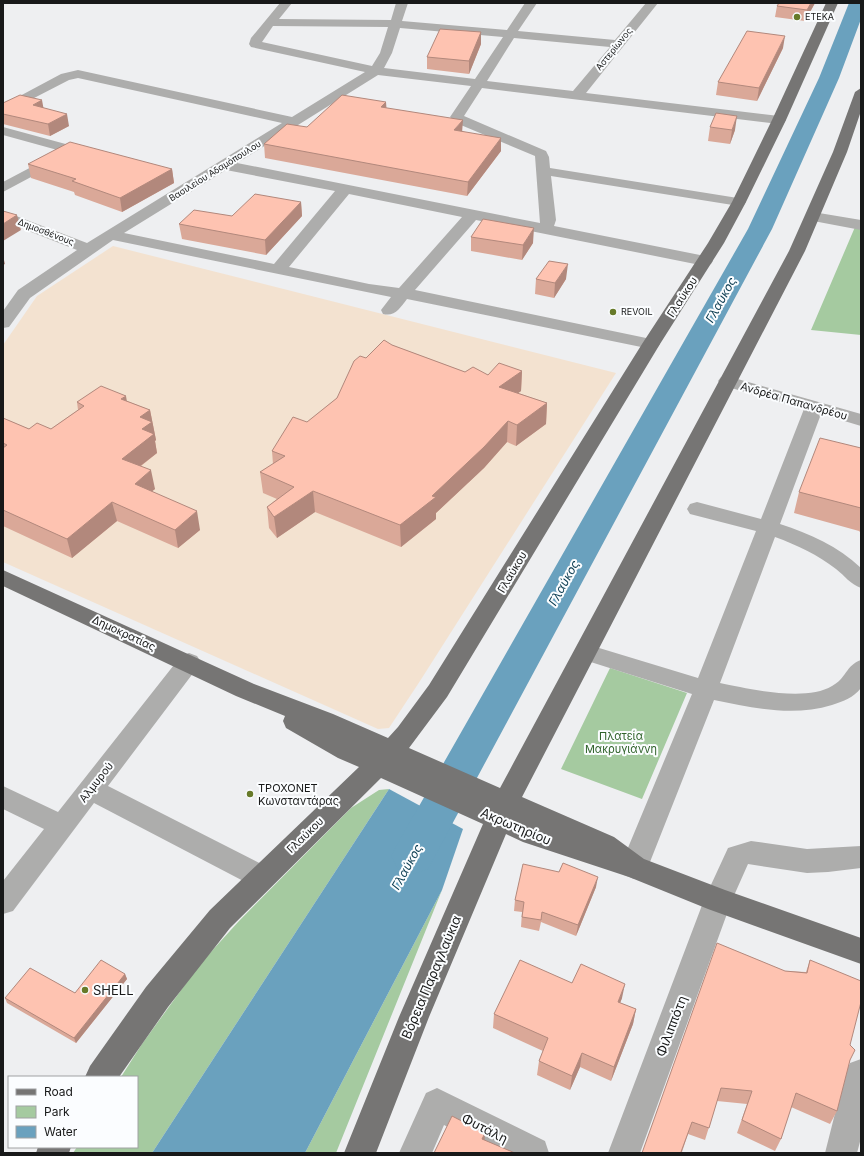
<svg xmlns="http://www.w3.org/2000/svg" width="864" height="1156" font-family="Inter,sans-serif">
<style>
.commercial{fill:#f3e2d0}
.green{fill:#a5caa0}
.water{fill:#6aa1be}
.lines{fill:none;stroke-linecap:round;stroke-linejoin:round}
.river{fill:#6aa1be;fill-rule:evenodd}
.minor{fill:#adadac;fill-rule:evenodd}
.major{fill:#767574;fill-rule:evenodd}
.wall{fill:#daa898}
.shaded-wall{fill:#b2887c}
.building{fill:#fec3b1;stroke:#b2887c}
.poi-dot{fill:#677a29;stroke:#fbfdff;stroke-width:1.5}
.labels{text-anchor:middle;stroke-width:4;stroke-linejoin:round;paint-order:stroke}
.far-poi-label{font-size:9px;fill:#181919;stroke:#fbfdff;text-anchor:start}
.far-street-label{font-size:9px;fill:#181919;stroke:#fbfdff}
.street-label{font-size:11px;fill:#181919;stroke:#fbfdff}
.park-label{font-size:11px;fill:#2f622a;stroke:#fbfdff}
.poi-label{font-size:11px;fill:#181919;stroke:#fbfdff;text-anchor:start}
.water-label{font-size:12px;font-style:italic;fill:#07394e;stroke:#fbfdff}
.near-street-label{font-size:13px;fill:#181919;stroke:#fbfdff}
.near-poi-label{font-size:13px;fill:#181919;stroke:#fbfdff;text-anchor:start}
</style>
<rect width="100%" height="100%" fill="#eeeff1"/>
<path class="commercial" d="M113 246 616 373 420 681 389 728 378 729 3 562V345L37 296Z"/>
<path class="green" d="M855 227 861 228V335L811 330Z
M610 668 687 693 642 799 561 769Z
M389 789 152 1153H73L77 1147H137V1077H121L142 1044 200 964 239 921 351 808 379 790Z
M442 890 336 1153H305Z"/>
<path class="water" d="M389 789 463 829 442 890 305 1153H152Z"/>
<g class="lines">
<path class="river" d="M849 3H861V19L839 78 772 229 428 869 413 874 398 869 391 856 398 843 748 229 819 78Z"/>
<path class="minor" d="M280 3H292L279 19 391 20 396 3H408L402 21 507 30 525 3H537L518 31 615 40 646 3H658L586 93 779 116 784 117 786 120 784 123 779 124 482 88 464 116 546 151 549 157 550 168 744 199 746 202 744 205 739 206 551 176 556 220 554 226 705 256 711 258 713 261 711 264 705 266 476 220 415 290 651 339 657 340 660 344 657 348 651 349 407 299C400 308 395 317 383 314L381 310 391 297 113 240 30 298 9 327 3 328V311L18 290 77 250 3 221V211L87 243 282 123 78 78 69 80 3 114V105L61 74 78 70 292 117 365 72 251 47 249 44 251 38ZM273 26 388 27 380 53 372 66 262 42ZM400 28 503 37 475 79 384 68 392 53ZM514 38 610 47 573 91 487 81ZM378 75 471 86 450 117 456 123 535 156 540 223 237 163ZM226 170 335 191 274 264 124 233ZM349 194 462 217 399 288 369 284 289 267Z
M3 127 95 152 97 155 95 158 90 159 3 135Z
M56 154 61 155 63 158 61 161 3 192V182Z
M813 212 861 220V230L808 220 805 217 808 214Z
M727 376 861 414V426L821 414 780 524C810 534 838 546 861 568V588C850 584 845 576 836 569 818 555 797 545 775 537L720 683C749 689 806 702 832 686 846 679 846 665 861 660V688C853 698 844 701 832 705 793 717 753 708 714 700L648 867 644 875 634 879 624 875 620 867 692 694 578 658 574 652 578 646 586 644 698 678 756 531 690 514 687 509 690 504 697 502 761 519 804 409 721 385 718 381 721 377Z
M189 653 197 656 201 662 197 668 108 786 271 869 275 877 271 885 261 889 251 885 94 803 13 911 3 914V881L44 829 3 809V786L58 812 181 656Z
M751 841 807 849 861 846V868L828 872 807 873 748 864 732 900 640 1153H608L704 900 728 848Z
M861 1059V1138L857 1153H825L845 1074 850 1063Z
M437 1088 545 1141 549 1153H499L444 1125 432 1153H399L426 1093Z"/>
<path class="major" d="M826 3H838L786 120 746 202 724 243 660 344 447 697 409 748 500 788 789 251 833 152 855 92 861 88V111L847 152 805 251 522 797 614 837 644 859 725 890 861 938V964L708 909 629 877 523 842 506 834 429 1017 376 1153H344L399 1017 483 824 381 778 230 928 168 1007 119 1077H85L90 1066 146 987 210 910 359 767 338 758 286 728 283 721 285 716 236 696 3 586V570L254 684 333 714 388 738 398 727 429 685 642 344 708 243 732 202 772 120Z
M38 1147H71L69 1153H36Z"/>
</g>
<path class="wall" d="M779 3H815L805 21 775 17 777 6Z
M481 32V44L469 74 427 69V57Z
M783 48 757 101 716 95 718 82Z
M3 103 43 108 69 126 50 136 3 124Z
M387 108 462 131 501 151 467 196 265 158 264 144 307 127Z
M710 127 735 130 730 144 708 141Z
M28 164 172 169 174 183 122 212 75 195 74 192 31 178Z
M301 202 302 216 266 255 182 239 179 224 232 216Z
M471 237 533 243 522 260 471 251Z
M536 279H566L554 298 535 294Z
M392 345 465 372 488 375 522 371 521 391 518 393 547 403 546 424 516 446 507 442 484 468 436 513V519L401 547 315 512 277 538 269 528 267 507 277 499 263 493 260 472 273 464 272 451 337 398 366 358Z
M127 401 150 410 156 440 155 441 157 453 141 466 155 489 152 491 200 530 178 548 117 521 72 558 3 526V418L29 429H51L78 410 77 402Z
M861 448V533L859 531 794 513 799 492Z
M596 887 576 936 541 922 539 931 521 927 522 912 514 911 515 900Z
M810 960 850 1045V1060L837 1111 830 1124 791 1107 781 1139 775 1151 737 1133 747 1104 717 1101 705 1140 688 1134 682 1152 642 1153 785 971 806 972Z
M125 974 127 979 76 1043 7 1003 5 998 75 993Z
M572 983 622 998 620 1003 636 1009 633 1024 611 1081 580 1067 570 1090 537 1075 539 1061 543 1051 493 1028 494 1014Z"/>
<path class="shaded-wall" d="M811 3H815L805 21 807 10Z
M481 32V44L469 74V61Z
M785 36 783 48 757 101 759 88Z
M42 100 44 111 33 105Z
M386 102 387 115 381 107Z
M67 114 69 126 50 136 48 124Z
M737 116 735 130 730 144 732 130Z
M463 120 462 133 454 130Z
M501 138V151L467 196 468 182Z
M172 169 174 183 122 212 120 198Z
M301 202 302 216 266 255 265 240Z
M17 215 21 230 3 241V224Z
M534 228 533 243 522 260 523 245Z
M3 256 5 264 3 265Z
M568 264 566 279 554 298 555 283Z
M522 371 521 391 498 408 499 387Z
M126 396 129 414 121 399Z
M547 403 546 424 516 446 517 425Z
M150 410 156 440 155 441 157 453 126 477 122 459 140 417Z
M508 421 507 442 484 468 436 513V519L401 547 400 525Z
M151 470 155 489 138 502 135 484Z
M313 491 315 512 277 538 274 517Z
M112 502 117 521 72 558 67 539Z
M197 511 200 530 178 548 175 530Z
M598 877 596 887 576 936 578 925Z
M125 974 127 979 76 1043 74 1038Z
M625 984 622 998 615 1016 618 1002Z
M636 1009 633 1024 611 1081 614 1067Z
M582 1053 580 1067 570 1090 572 1076Z
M485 1133 484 1147 482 1139Z"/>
<path class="building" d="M779 3H811L807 10 777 6Z
M440 29 481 32 469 61 427 57Z
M747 31 785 36 759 88 718 82Z
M20 95 42 100 33 105 67 114 48 124 3 114V103Z
M342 95 386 102 381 107 463 120 454 130 501 138 468 182 264 144 287 124 307 127Z
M716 113 737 116 732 130 710 127Z
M70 142 172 169 120 198 72 181 76 179 28 164Z
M255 194 301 202 265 240 179 224 194 210 232 216Z
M3 211 17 215 3 224Z
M483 219 534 228 523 245 471 237Z
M549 261 568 264 555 283 536 279Z
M384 340 392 345 465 372 473 367 488 375 499 363 522 371 499 387 547 403 517 425 508 421 484 447 432 496 436 497 400 525 313 491 274 517 267 507 294 487 260 472 285 456 272 451 293 417 307 422 337 398 354 361 360 356 366 358Z
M101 386 126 396 121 399 150 410 140 417 152 422 142 429 154 434 122 459 151 470 135 484 197 511 175 530 112 502 67 539 3 510V448L7 445 3 443V418L29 429 37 423 51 429 84 406 77 402Z
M820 438 861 448V508L799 492Z
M563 863 598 877 578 925 542 912 541 920 522 917 524 902 515 900 523 864 559 872Z
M717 943 785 971 807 973 810 960 861 981V1002L850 1045 855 1050 850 1060 837 1111 796 1093 781 1139 742 1120 752 1091 721 1088 709 1128 692 1122 681 1152 684 1153H642Z
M101 960 125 974 74 1038 5 998 30 968 75 993Z
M520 960 572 983 581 964 625 984 618 1002 636 1009 614 1067 582 1053 572 1076 539 1061 548 1038 494 1014Z
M452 1116 485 1133 482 1139 515 1153H434Z"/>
<g class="poi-dot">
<circle cx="797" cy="17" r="4"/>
<circle cx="613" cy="312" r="4"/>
<circle cx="250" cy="794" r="4"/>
<circle cx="85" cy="990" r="4"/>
</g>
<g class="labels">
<g class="far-poi-label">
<text x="805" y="20">ΕΤΕΚΑ</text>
<text x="621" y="315">REVOIL</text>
</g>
<g class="far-street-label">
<text transform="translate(614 49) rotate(-51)" y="3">Αστερίωνος</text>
<text transform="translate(215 171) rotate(-32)" y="3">Βασιλείου Αδαμόπουλου</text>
<text transform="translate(46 232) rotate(21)" y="3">Δημοσθένους</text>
</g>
<g class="street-label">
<text transform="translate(682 297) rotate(-57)" y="4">Γλαύκου</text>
<text transform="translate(794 401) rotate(16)" y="4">Ανδρέα Παπανδρέου</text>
<text transform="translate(512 572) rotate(-59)" y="4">Γλαύκου</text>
<text transform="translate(124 633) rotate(25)" y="4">Δημοκρατίας</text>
<text transform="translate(96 782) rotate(-52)" y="4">Αλμυρού</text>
<text transform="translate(305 835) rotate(-44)" y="4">Γλαύκου</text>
</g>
<g class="park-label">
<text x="621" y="740">Πλατεία<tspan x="621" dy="13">Μακρυγιάννη</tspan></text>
</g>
<g class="poi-label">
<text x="258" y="792">ΤΡΟΧΟΝΕΤ<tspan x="258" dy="13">Κωνσταντάρας</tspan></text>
</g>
<g class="water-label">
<text transform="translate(721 300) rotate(-61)" y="4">Γλαύκος</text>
<text transform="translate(564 583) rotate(-61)" y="4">Γλαύκος</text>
<text transform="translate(407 867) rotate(-61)" y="4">Γλαύκος</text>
</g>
<g class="near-street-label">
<text transform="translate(516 826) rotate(23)" y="5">Ακρωτηρίου</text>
<text transform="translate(431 977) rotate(-67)" y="5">Βόρεια Παραγλαύκια</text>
<text transform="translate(671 1026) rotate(-69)" y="5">Φιλιππότη</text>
<text transform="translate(485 1128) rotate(27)" y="5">Φυτάλη</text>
</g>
<g class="near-poi-label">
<text x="93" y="995">SHELL</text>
</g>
</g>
<rect width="864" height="1156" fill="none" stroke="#181919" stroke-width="8"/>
<rect x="8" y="1076" width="130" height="72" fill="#fbfdff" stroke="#a0a2a3"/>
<rect x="16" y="1089" width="20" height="6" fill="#767574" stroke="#a0a2a3"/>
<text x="44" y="1096" font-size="12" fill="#181919">Road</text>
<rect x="16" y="1106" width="20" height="12" fill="#a5caa0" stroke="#a0a2a3"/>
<text x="44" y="1116" font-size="12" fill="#181919">Park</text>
<rect x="16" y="1126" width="20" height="12" fill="#6aa1be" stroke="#a0a2a3"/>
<text x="44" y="1136" font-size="12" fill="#181919">Water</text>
</svg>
